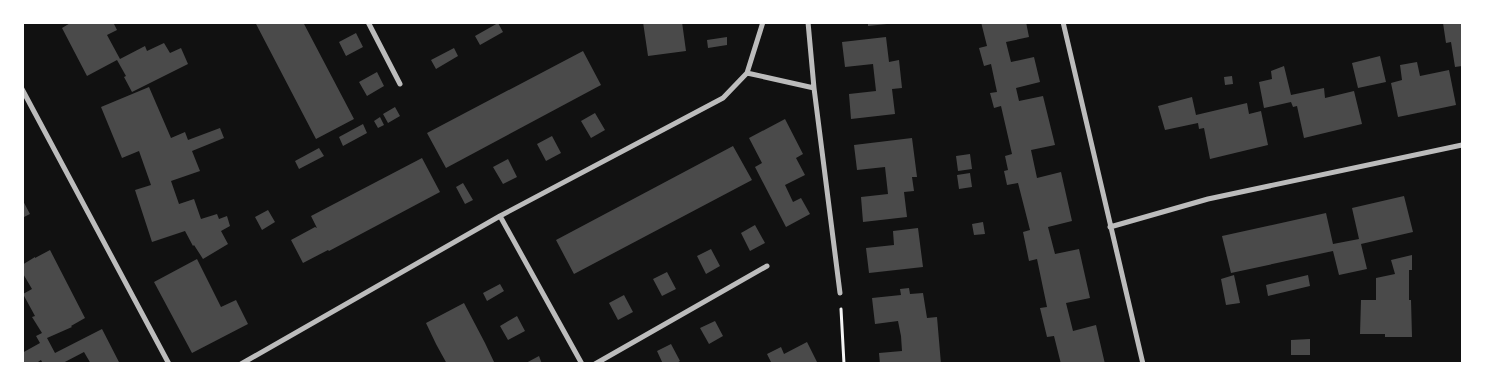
<svg xmlns="http://www.w3.org/2000/svg" width="1485" height="386" font-family="'Golos Text',sans-serif">
<style>
.building{fill:#4a4a4a}
.lines{fill:none;stroke-linecap:round;stroke-linejoin:round}
.path{stroke:#f5f5f5;stroke-width:3}
.minor{stroke:#bcbcbc;stroke-width:5}
</style>
<rect width="100%" height="100%" fill="#111"/>
<path class="building" d="M72 22H113L117 30 107 35 120 59 145 46 147 51 164 43 170 53 181 48 188 64 132 92 124 77 126 76 117 60 87 76 62 28Z
M255 22H303L354 119 316 139Z
M643 22H682L686 51 648 56Z
M868 22H887V24L868 26Z
M981 22H1026L1029 37 1006 42 1011 62 1034 57 1040 82 1016 88 1019 101 1043 96 1055 145 1031 150 1037 178 1061 172 1072 221 1048 227 1055 254 1079 249 1090 298 1066 303 1073 331 1096 325 1105 364H1061L1054 336 1047 337 1040 308 1047 307 1037 259 1029 261 1023 232 1030 230 1018 183 1007 185 1004 171 1008 170 1005 156 1012 154 1001 106 994 108 990 93 997 92 991 64 984 66 979 48 987 46Z
M1462 22V66L1455 67 1451 42 1446 43 1443 23Z
M498 23 503 32 480 45 475 36Z
M356 33 363 47 346 56 339 42Z
M727 37V45L708 48 707 40Z
M886 37 889 62 899 60 902 88 892 89 895 114 851 119 849 94 876 91 873 64 845 67 842 42Z
M454 48 458 56 436 69 431 60Z
M583 51 601 85 446 168 427 133Z
M1380 56 1386 82 1358 88 1352 63Z
M1417 62 1420 76 1449 70 1456 105 1398 117 1391 83 1402 80 1400 65Z
M1284 66 1291 95 1324 88 1325 98 1354 91 1362 124 1304 138 1297 106 1293 107 1291 102 1264 108 1259 82 1272 79 1271 71Z
M377 72 384 86 367 96 359 82Z
M1232 76 1233 84 1225 85 1224 77Z
M149 87 171 138 185 132 188 140 220 128 224 138 192 151 200 171 171 181 179 204 194 199 201 219 217 214 219 219 227 216 230 226 221 231 228 244 203 259 194 245 193 246 185 231 152 242 135 190 151 185 139 151 122 158 101 107Z
M1192 97 1196 115 1247 103 1249 114 1261 111 1268 145 1210 159 1204 128 1199 129 1198 123 1165 130 1158 106Z
M395 107 400 116 388 123 383 114Z
M595 113 605 130 591 138 581 121Z
M380 117 384 125 378 128 374 121Z
M785 119 803 154 796 158 805 175 785 185 793 202 801 198 810 214 786 227 755 167 762 163 749 138Z
M363 124 367 133 343 146 339 137Z
M552 136 561 153 546 161 537 144Z
M912 138 917 177H912L914 191 904 192 907 217 863 222 861 197 888 194 885 167 857 170 854 145Z
M733 146 752 180 574 274 556 240Z
M319 148 324 156 299 169 295 161Z
M970 154 972 169 958 171 956 156Z
M422 158 440 192 329 251 328 250 303 263 291 240 315 227 317 228 311 216Z
M508 159 517 177 503 184 493 167Z
M970 173 972 187 959 189 957 175Z
M463 183 473 200 465 204 456 187Z
M1404 196 1413 232 1361 244 1367 269 1339 275 1333 251 1231 273 1222 236 1326 213 1333 244 1359 239 1352 208Z
M22 199 30 214 22 218Z
M268 210 275 222 262 230 255 217Z
M983 222 985 234 974 235 972 224Z
M755 225 765 243 750 251 741 233Z
M918 228 923 267 869 273 866 248 894 245 893 231Z
M711 249 720 266 706 274 697 256Z
M50 250 85 318 71 326 72 327 47 338 55 353 102 329 120 364H91L84 352 61 364H43L41 360 35 364H22V353L40 343 36 336 42 333 32 317 35 316 23 294 32 289 22 272V265L35 257V258Z
M1412 255V270H1409V300H1411L1412 337H1385V334H1360L1361 300H1376V278L1395 274 1391 260Z
M197 259 221 307 236 300 248 324 192 353 154 282Z
M667 272 676 289 662 296 653 279Z
M1234 275 1240 303 1226 305 1221 279Z
M1308 275 1310 286 1268 296 1266 285Z
M500 284 504 291 487 301 483 293Z
M909 288 910 294 923 293 927 318 937 317 941 364H880L879 353 902 351 901 336 898 321 875 324 872 298 901 295 900 289Z
M624 295 633 312 618 320 609 303Z
M464 303 485 343 495 364H447L436 344 426 323Z
M517 316 525 331 508 340 500 326Z
M715 321 723 336 709 344 700 328Z
M1310 339V355H1291V340Z
M807 342 818 364H772L767 354 781 347 784 354Z
M671 344 680 361 675 364H663L657 351Z
M539 356 542 364H524Z"/>
<g class="lines">
<path class="path" d="M841 309 844 364"/>
<path class="minor" d="M368 22 400 84
M1063 22 1143 364
M747 73 814 88 808 22
M814 88 840 293
M22 89 169 364
M500 216 582 364
M1110 227 1208 199 1462 145
M241 364 500 216 723 98 747 73 763 22
M595 364 767 266"/>
</g>
<rect width="1485" height="386" fill="none" stroke="#ffffff" stroke-width="48"/>
</svg>
